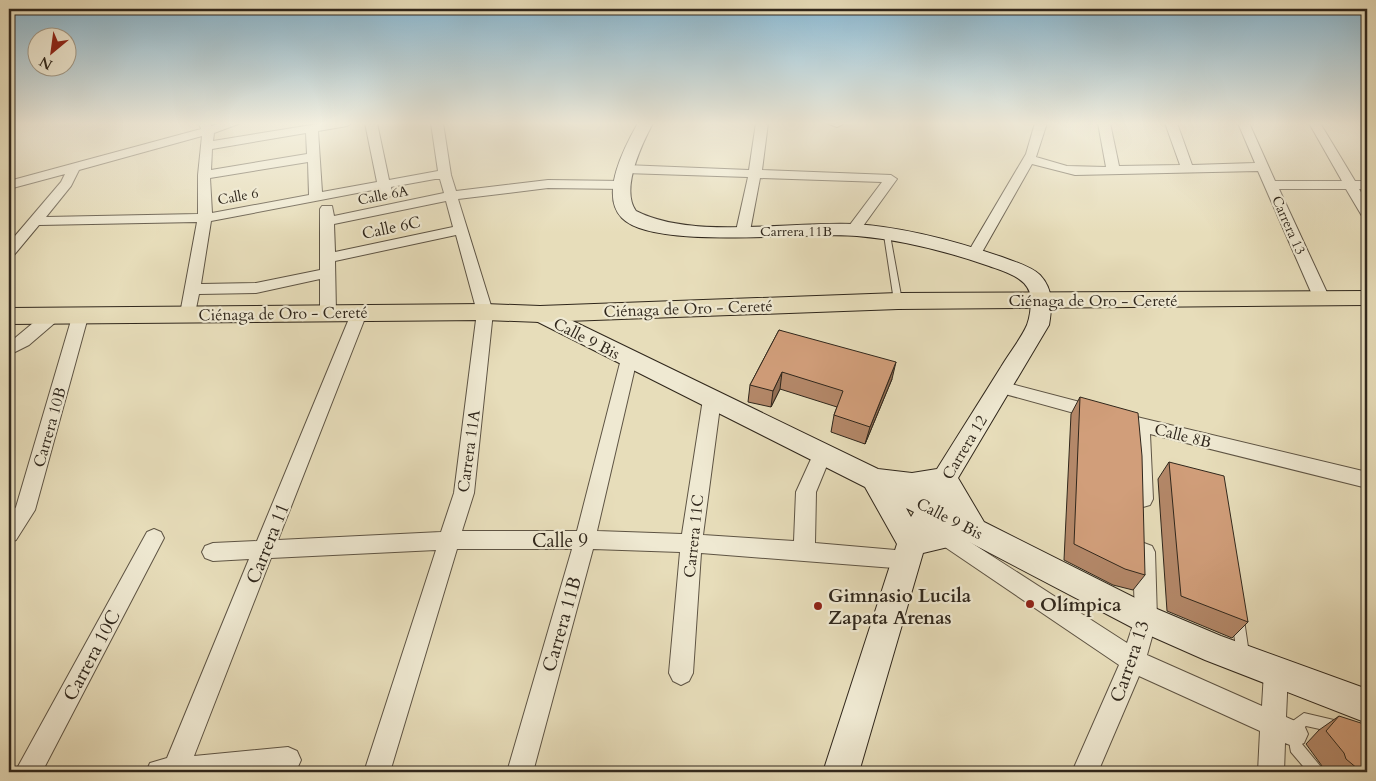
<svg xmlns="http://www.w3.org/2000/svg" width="1376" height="781" font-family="Cardo,serif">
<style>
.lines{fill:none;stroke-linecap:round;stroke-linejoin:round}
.lane-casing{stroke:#5e5444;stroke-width:2}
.street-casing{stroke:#5e5444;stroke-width:2}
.secondary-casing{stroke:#30271c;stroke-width:2}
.highway-casing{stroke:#30271c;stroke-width:2}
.lane{fill:#efe9d2;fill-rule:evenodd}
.street{fill:#efe9d2;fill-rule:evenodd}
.secondary{fill:#efe9d2;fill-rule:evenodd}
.highway{fill:#e7ddba;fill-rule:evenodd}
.wall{fill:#b48869;stroke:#30271c}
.shaded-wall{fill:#926f55;stroke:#30271c}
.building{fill:#d19e7a;stroke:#30271c}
.poi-dot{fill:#8f2418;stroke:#efe9d2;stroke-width:2}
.labels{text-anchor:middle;stroke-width:4.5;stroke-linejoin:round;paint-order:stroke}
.far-street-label{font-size:14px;fill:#30271c;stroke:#efe9d2}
.street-label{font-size:16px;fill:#30271c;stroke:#efe9d2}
.near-street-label{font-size:19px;fill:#30271c;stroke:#efe9d2}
.near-poi-label{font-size:19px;font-weight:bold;fill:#30271c;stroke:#efe9d2;text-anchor:start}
</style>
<rect width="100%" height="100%" fill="#e7ddba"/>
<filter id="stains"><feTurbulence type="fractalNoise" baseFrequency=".004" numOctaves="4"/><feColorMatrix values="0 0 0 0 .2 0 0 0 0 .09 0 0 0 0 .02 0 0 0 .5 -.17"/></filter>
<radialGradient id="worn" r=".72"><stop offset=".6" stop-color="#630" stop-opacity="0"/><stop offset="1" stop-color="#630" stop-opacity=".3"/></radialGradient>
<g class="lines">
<defs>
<path id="lane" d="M887 233 890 235 902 301 898 303 894 301 884 235Z
M1238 615 1242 616 1244 620 1249 654 1247 658 1243 660 1239 658 1237 654 1232 620 1234 616Z
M1304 713 1338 721 1342 723 1344 727 1342 731 1338 733 1306 726 1301 730 1302 744 1321 767 1322 772H1308L1291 752 1290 747 1288 727 1290 723Z"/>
<path id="street" d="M199 123H210L211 126 222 123H241L214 133 213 141 324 123H352L347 126 318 131 322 192 377 182 365 123H377L389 180 438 171 431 123H443L451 175 456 191 548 180 623 181 629 185 623 189 548 188 458 199 493 312 474 493 462 531H577L621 359 623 355 629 353 635 355 637 359 597 531 682 534 703 399 706 395 712 393 718 395 721 399 703 535 794 541 796 492 816 448 823 446 830 448 832 453 816 492 815 543 907 551 915 553 918 560 915 567 907 569 701 553 693 673 689 681 681 685 673 681 669 673 680 552 593 549 533 772H507L572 549H457L390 772H364L436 550 271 558 194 756 288 747 297 751 301 760 297 769 290 772H146L150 763 167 758 249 559 213 561 205 558 202 552 205 546 213 543 257 541 353 309H365L367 313 278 540 441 532 454 493 477 312 456 235 335 261 336 313 334 317H322L320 313V279L256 293 199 294 194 318H182L180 314 197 222 39 225 14 255 9 256V243L61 182 65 174 9 189V181L201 129ZM306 133 307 154 211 170 212 149ZM202 136 198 175V214L46 217 71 186 79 170ZM308 162 309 195 212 213 210 178ZM435 179H440L444 193 334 216 332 206H322L320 209V270L256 283 201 284 211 221 378 189 381 198 386 199 392 195 391 187ZM446 201 453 227 335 252 334 224Z
M756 123H768L762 170 891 175 897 179 858 233 853 234 846 230 882 182 760 178 750 231 743 235 736 231 748 177 625 173 619 169 625 165 749 170Z
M826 123H842L843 124 837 127Z
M1035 123H1047L1036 157 1067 166 1106 167 1098 123H1110L1119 166 1180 165 1165 123H1177L1192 165 1255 163 1238 123H1249L1275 181H1342L1309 123H1320L1355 181H1367V189H1359L1367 202V217L1362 216 1346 189H1279L1330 299 1327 302H1317L1314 299 1258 171 1075 175 1032 164 981 254 979 257H969L967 254 1026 154Z
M51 312 57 313 59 317 57 321 29 345 9 355V343L45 313Z
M80 312 86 313 88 317 35 510 16 540 9 543V517L16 507 72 317 74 313Z
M1000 381 1141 418 1367 472V488L1150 434 1153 499 1150 505 1143 507 1136 505 1133 499 1132 429 994 391 991 387 994 383Z
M946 528 953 531 1127 643 1135 619 1133 552 1136 546 1144 543 1152 546 1155 552 1157 619 1147 655 1262 706 1264 672 1268 664 1276 660 1284 664 1288 672 1286 717 1304 725 1308 734 1304 743 1295 747 1285 743 1284 772H1258L1260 731 1139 676 1098 772H1072L1119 665 939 543 936 537 939 531Z
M154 529 161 532 164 538 42 772H15L147 532Z"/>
<path id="secondary" d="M638 123H653C642 144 620 189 636 211 693 240 789 221 854 224 904 227 955 241 1002 257 1015 262 1030 266 1040 275 1054 290 1052 307 1049 325L958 478 984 522 1157 609 1221 636 1367 689V723L1205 660 1135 629 969 542 923 553 859 772H823L897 544 865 487 532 319 529 314 532 309 540 307 548 309 878 469 912 473 937 469C958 435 980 401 1001 367 1009 353 1021 339 1027 325 1030 317 1031 307 1031 299 1030 278 1005 272 989 266 946 251 902 240 857 236 808 231 654 251 622 218 599 195 625 146 638 123ZM906 508 914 512 911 517Z"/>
<path id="highway" d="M1367 291V305L898 309 540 322 485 320 9 324V308L485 304 540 306 898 293Z"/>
</defs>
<use href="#lane" class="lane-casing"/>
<use href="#street" class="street-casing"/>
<use href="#secondary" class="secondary-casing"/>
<use href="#highway" class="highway-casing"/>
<use href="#lane" class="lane"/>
<use href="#street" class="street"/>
<use href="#secondary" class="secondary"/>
<use href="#highway" class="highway"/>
</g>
<path class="wall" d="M779 330 892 379 865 444 831 432 834 415 837 407 780 389 771 407 748 402 750 385Z
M1080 397 1145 575 1133 590 1113 585 1064 560 1071 414Z
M1169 462 1248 622 1232 638 1167 611 1158 479Z
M1339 716 1367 772H1325L1322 766 1306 744 1319 730Z"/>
<path class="shaded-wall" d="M896 362 892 379 865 444 870 427Z
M782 372 780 389 771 407 773 391Z"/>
<path class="building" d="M779 330 896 362 870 427 834 415 843 391 782 372 773 391 750 385Z
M1080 397 1138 413 1142 456 1145 575 1125 569 1074 544Z
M1169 462 1224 476 1248 622 1181 596Z
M1339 716 1367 725V772L1358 769 1346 759 1344 753 1326 731Z"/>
<linearGradient id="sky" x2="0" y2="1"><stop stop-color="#87b7d2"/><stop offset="0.53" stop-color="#f4f0e0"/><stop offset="1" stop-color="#f4f0e0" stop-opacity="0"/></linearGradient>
<rect width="1376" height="233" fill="url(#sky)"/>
<g class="poi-dot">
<circle cx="1030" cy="604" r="5"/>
<circle cx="818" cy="606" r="5"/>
</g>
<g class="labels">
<g class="far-street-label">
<text transform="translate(383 195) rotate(-11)" y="5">Calle 6A</text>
<text transform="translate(238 196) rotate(-10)" y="5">Calle 6</text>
<text transform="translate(1289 225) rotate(66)" y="5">Carrera 13</text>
<text x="796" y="236">Carrera 11B</text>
</g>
<g class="street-label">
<text transform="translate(391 227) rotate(-12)" y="6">Calle 6C</text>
<text x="1093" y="306">Ciénaga de Oro - Cereté</text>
<text transform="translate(688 308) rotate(-2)" y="6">Ciénaga de Oro - Cereté</text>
<text transform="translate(283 313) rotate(-1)" y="6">Ciénaga de Oro - Cereté</text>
<text transform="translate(587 338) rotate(27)" y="6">Calle 9 Bis</text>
<text transform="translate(49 427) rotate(-74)" y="6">Carrera 10B</text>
<text transform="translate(1183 435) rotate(14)" y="6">Calle 8B</text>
<text transform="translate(964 447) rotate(-59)" y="6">Carrera 12</text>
<text transform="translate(468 451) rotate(-82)" y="6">Carrera 11A</text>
<text transform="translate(950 518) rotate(27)" y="6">Calle 9 Bis</text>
<text transform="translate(693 536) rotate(-84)" y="6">Carrera 11C</text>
</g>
<g class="near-street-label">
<text x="560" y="547">Calle 9</text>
<text transform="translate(267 543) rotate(-68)" y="7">Carrera 11</text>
<text transform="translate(561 624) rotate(-74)" y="7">Carrera 11B</text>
<text transform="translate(91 655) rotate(-62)" y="7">Carrera 10C</text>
<text transform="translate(1129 661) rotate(-71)" y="7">Carrera 13</text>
</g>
<g class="near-poi-label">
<text x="828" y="602">Gimnasio Lucila<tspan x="828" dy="22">Zapata Arenas</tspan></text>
<text x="1040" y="611">Olímpica</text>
</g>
</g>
<rect width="1376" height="781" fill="none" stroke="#e7ddba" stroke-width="30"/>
<rect x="10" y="10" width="1356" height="761" fill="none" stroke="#30271c" stroke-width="2.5"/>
<rect x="15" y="15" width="1346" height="751" fill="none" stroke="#30271c"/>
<g transform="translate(52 52) rotate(209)"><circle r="24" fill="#efe9d2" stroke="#a39b89"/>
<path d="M0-4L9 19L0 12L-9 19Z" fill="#8f2418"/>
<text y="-8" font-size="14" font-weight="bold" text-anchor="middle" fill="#30271c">N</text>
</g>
<rect width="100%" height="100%" filter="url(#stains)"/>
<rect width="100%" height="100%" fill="url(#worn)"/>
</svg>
